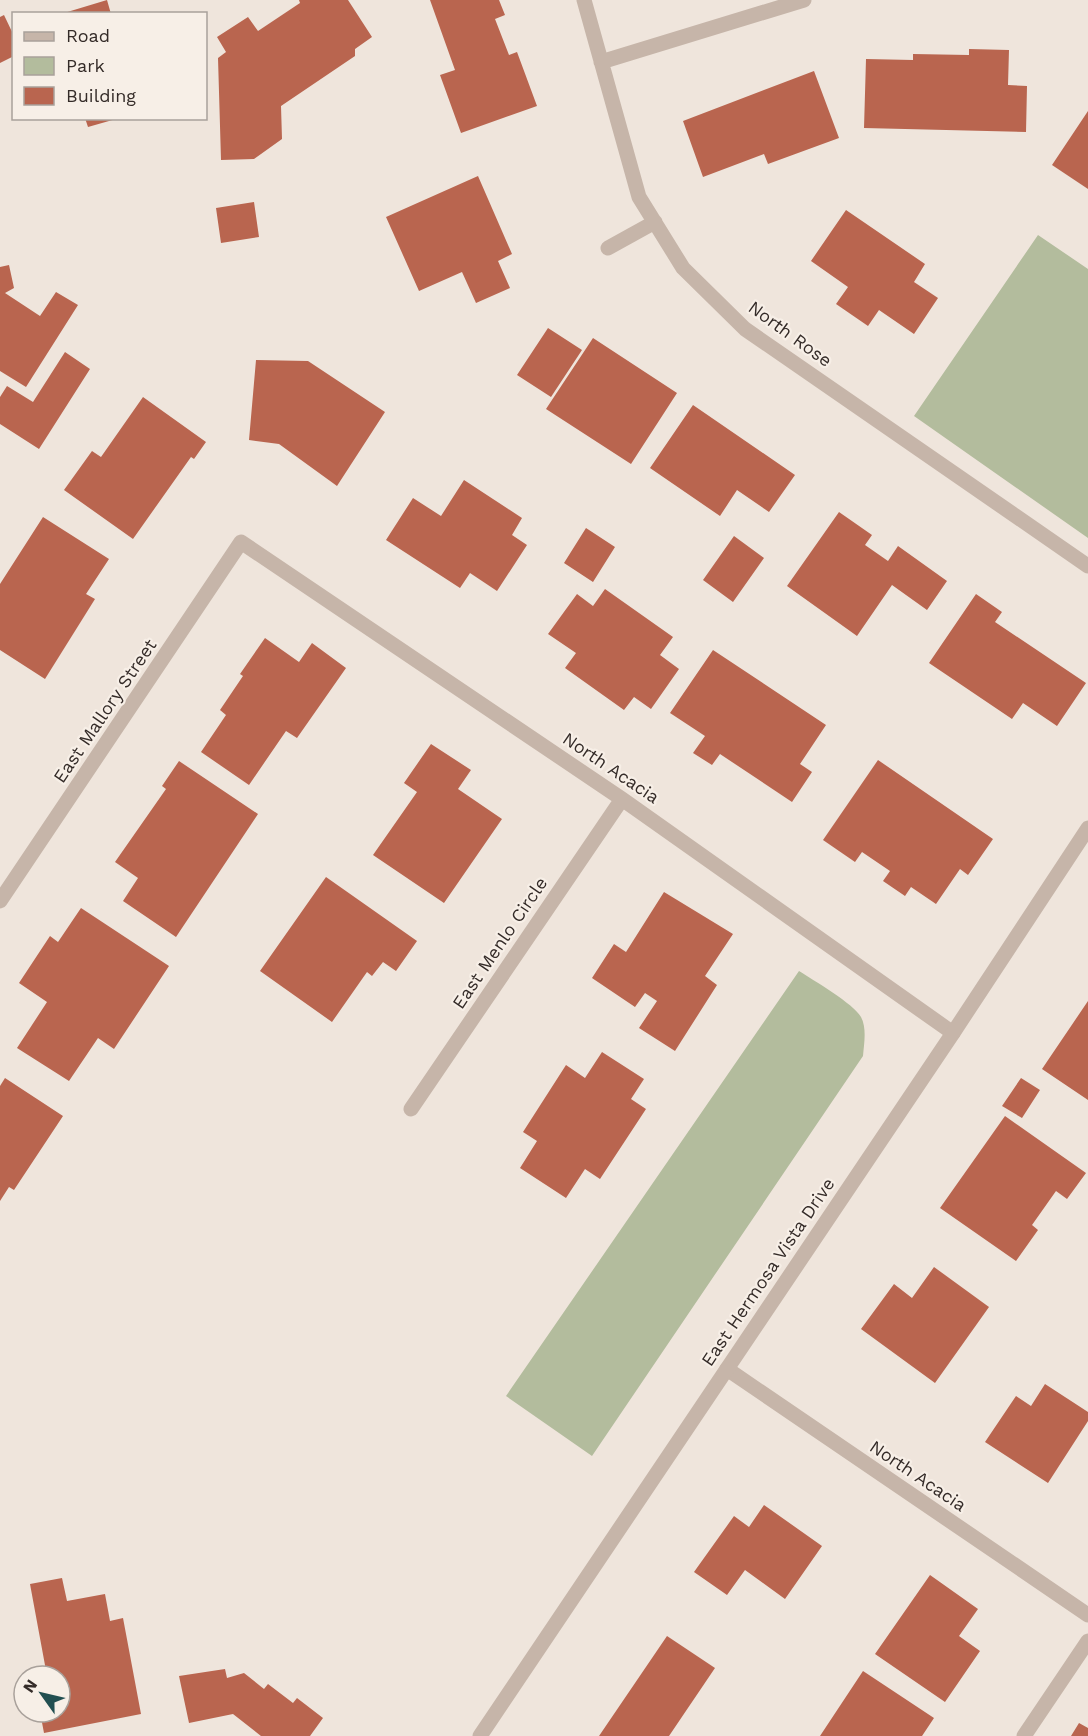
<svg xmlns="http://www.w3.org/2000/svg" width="1088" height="1736" font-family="'Work Sans',sans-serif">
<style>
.green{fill:#b3bc9d}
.building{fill:#b9654f}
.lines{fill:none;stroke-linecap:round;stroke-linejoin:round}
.minor{stroke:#c6b5a9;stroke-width:15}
.tertiary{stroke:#c6b5a9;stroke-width:15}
.labels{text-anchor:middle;stroke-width:4.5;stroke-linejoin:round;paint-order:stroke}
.street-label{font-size:18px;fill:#342b28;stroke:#f7efe7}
</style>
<rect width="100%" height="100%" fill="#efe5dc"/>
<path class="green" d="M1038 235 1088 269V538L914 416Z
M799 971C813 980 854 1004 861 1017 867 1028 864 1044 863 1056L592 1456 506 1396Z"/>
<path class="building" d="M107 0 111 14H64V13Z
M299 0H348L372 37 355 49V56L281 106 282 139 254 159 221 160 218 58 226 52 217 37 248 17 258 31 300 3Z
M430 0H499L505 15 495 19 509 55 517 52 537 106 461 133 440 75 455 70Z
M4 15 14 36V56L0 63V17Z
M969 49 1009 50 1008 85 1027 86 1026 132 864 128 866 59 913 60V54L969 55Z
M814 71 839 138 768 164 764 154 703 177 683 121Z
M1088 111V189L1052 165Z
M85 118H116V119L88 127Z
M478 176 512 254 498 261 510 288 476 303 462 272 419 291 386 217Z
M254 202 259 237 221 243 216 208Z
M846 210 925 264 914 282 938 298 914 334 879 310 868 326 836 304 848 287 811 261Z
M9 265 14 288 5 293 40 316 56 292 78 305 26 387 0 371V267Z
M548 328 582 350 551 397 517 375Z
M593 338 677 393 631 464 546 409Z
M65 352 90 369 39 449 0 424V397L7 386 33 402Z
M256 360 308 361 385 412 337 486 279 444 249 440Z
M143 397 206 442 194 459 191 457 133 539 64 490 92 451 101 457Z
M693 405 795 475 769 512 737 490 720 516 650 468Z
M464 480 522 518 512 535 527 545 497 591 470 573 460 588 386 540 413 498 441 516Z
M839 512 872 535 865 545 888 561 898 546 947 581 927 610 892 585 857 636 787 586Z
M43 517 109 559 86 594 95 599 45 679 0 650V584Z
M586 528 615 547 593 582 564 563Z
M734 536 764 558 733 602 703 580Z
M605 589 673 637 660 655 679 669 651 709 634 697 624 710 565 668 576 653 548 634 577 594 593 606Z
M976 594 1002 612 995 622 1086 683 1057 726 1023 703 1012 719 929 663Z
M265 638 299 662 312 643 346 668 297 738 286 731 249 785 201 752 226 715 220 710 243 676 240 674Z
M713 650 826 725 800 764 812 772 792 802 720 754 712 765 693 753 705 736 670 713Z
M431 744 471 770 458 789 502 819 444 903 373 855 417 792 404 783Z
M878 760 993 839 968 875 960 869 936 904 911 887 905 896 883 881 890 871 862 852 855 862 823 840Z
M179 761 258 814 176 937 123 901 138 878 115 862 166 789 162 786Z
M326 877 417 941 396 971 383 962 372 976 367 972 332 1022 260 971Z
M664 892 733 934 705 976 717 985 675 1051 639 1028 657 1001 645 993 635 1007 592 978 614 944 626 952Z
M81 908 169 966 114 1049 98 1038 69 1081 17 1048 47 1002 19 983 50 936 58 942Z
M1088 1001V1100L1042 1069Z
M602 1052 644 1079 631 1099 646 1109 600 1179 585 1169 566 1198 520 1168 537 1141 523 1132 566 1065 585 1078Z
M5 1078 63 1116 14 1190 9 1187 0 1201V1086Z
M1021 1078 1040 1090 1022 1118 1002 1106Z
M1005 1116 1086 1173 1067 1199 1056 1191 1032 1225 1038 1230 1016 1261 940 1208Z
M934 1267 989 1307 935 1383 861 1329 894 1284 912 1298Z
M1045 1384 1088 1412V1421L1048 1483 985 1442 1016 1396 1031 1406Z
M764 1505 822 1546 785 1599 745 1570 727 1595 694 1572 734 1516 749 1527Z
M930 1575 978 1609 959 1636 980 1651 945 1702 875 1654Z
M62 1578 67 1601 105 1594 110 1621 123 1618 141 1714 44 1733 40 1712H60V1676H47L30 1584Z
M667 1636 715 1668 669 1736H599Z
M225 1669 227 1678 244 1673 264 1689 268 1684 293 1703 297 1698 323 1718 310 1736H261L233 1714 189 1723 179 1676Z
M863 1671 934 1718 922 1736H820Z
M1079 1723 1088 1728V1736H1071Z"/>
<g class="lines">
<path class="minor" d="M584 0 639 197 683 268 745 329 1088 566
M601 62 804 0
M608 248 655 222
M0 901 241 542 622 799 953 1033
M411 1109 622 799
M727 1369 1088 1615
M1024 1736 1088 1641"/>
<path class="tertiary" d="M480 1736 953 1033 1088 828"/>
</g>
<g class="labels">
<g class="street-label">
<text transform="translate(790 334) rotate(36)" y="6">North Rose</text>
<text transform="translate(105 711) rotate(-56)" y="6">East Mallory Street</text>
<text transform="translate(611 768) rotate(34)" y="6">North Acacia</text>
<text transform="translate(500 943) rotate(-56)" y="6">East Menlo Circle</text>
<text transform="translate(768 1272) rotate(-56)" y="6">East Hermosa Vista Drive</text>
<text transform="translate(918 1476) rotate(34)" y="6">North Acacia</text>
</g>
</g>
<rect x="12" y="12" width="195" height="108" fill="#f7efe7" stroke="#a9a19b" stroke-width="1.5"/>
<rect x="24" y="32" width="30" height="9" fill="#c6b5a9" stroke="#a9a19b" stroke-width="1.5"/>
<text x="66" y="42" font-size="18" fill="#342b28">Road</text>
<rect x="24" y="57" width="30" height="18" fill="#b3bc9d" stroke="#a9a19b" stroke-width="1.5"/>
<text x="66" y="72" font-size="18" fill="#342b28">Park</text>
<rect x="24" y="87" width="30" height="18" fill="#b9654f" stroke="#a9a19b" stroke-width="1.5"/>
<text x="66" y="102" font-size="18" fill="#342b28">Building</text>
<g transform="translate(42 1694) rotate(304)"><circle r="28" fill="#f7efe7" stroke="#a9a19b" stroke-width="1.5"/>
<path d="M0-4.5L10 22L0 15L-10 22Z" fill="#224f51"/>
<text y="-9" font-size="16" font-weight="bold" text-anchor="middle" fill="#342b28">N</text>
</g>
</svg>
